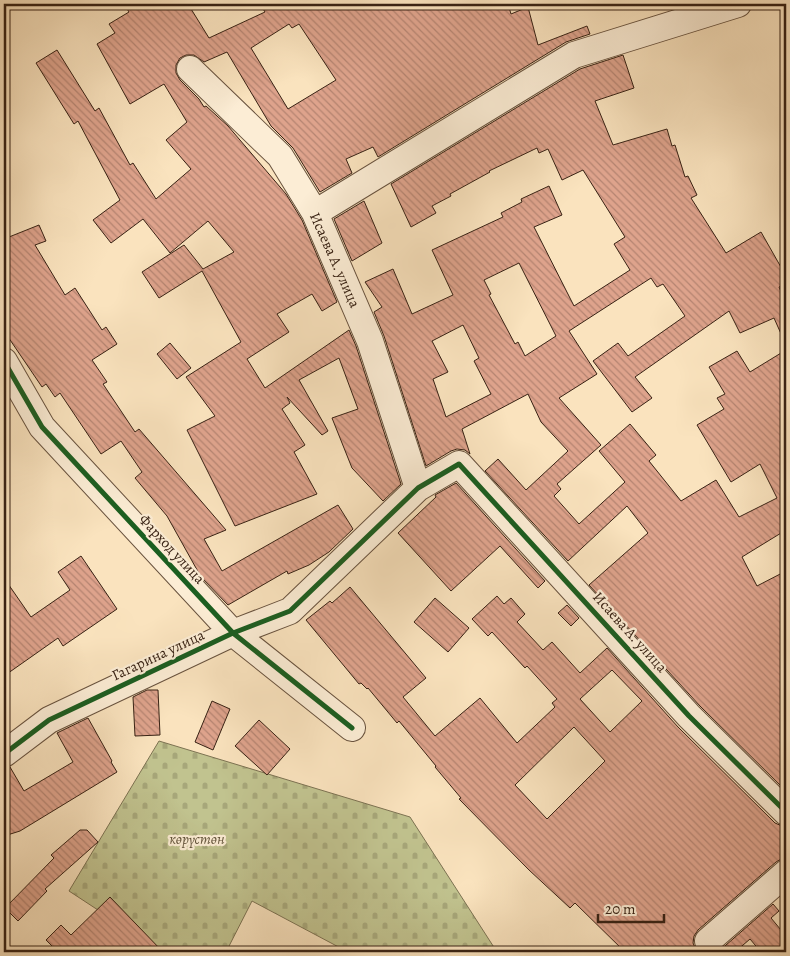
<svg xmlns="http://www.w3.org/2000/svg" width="790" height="956" font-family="Alegreya,serif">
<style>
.cemetery{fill:url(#cemetery-stones);stroke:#7c7252}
.building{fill:url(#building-back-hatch);stroke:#382214;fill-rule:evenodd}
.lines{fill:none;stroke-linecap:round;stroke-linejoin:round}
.minor-casing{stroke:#68523e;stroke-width:28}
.minor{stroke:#fcedd5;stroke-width:26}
.cycleway-casing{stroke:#fcedd5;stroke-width:8}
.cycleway{stroke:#1b5e20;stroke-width:5}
.labels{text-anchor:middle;stroke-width:4.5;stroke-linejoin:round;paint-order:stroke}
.street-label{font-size:15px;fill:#382214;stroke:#fcedd5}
.park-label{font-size:15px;font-style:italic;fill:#615239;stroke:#fcedd5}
</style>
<defs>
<pattern id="cemetery-stones" width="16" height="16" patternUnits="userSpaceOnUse" patternTransform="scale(1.25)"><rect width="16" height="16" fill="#c1c38f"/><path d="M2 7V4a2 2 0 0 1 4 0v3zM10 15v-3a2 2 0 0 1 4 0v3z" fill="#a7a77a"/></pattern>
<pattern id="building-back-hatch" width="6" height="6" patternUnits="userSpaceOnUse" patternTransform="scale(1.25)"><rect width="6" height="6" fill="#dea38c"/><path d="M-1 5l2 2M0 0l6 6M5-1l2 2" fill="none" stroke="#b58471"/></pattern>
</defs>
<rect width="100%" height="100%" fill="#fae3be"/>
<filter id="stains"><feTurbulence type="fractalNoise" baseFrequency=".004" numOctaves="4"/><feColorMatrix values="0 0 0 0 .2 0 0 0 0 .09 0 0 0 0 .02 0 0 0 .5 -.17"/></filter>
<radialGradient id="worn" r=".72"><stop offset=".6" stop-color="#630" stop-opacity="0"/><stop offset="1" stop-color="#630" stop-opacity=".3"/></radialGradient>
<path class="cemetery" d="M159 741 410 817 497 952H348L252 901 226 952H162L69 891Z"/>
<path class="building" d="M124 4H188L209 38 265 12 260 4H508L511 14 528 7 538 45 587 26 590 34 566 42 378 157 373 147 346 159 352 173 320 192 293 148 271 126 227 52 204 62 194 55H186L180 58 176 65V73L180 80 199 99 204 107 206 106 228 126 286 194 302 220 337 302 322 311 312 294 277 314 289 332 247 359 265 388 349 330 356 346 401 484 383 501 352 468 332 418 358 409 339 358 299 380 328 431 322 435 287 397 290 403 282 409 305 445 294 452 317 494 235 526 187 430 215 416 186 377 241 342 202 271 159 298 142 272 184 245 203 269 234 252 208 221 170 253 143 219 111 243 93 220 120 200 78 121 74 124 36 63 57 50 95 111 99 108 130 165 133 163 156 199 191 169 166 140 187 122 164 84 130 104 97 44 115 33 109 24 129 12ZM289 24 292 28 299 24 336 80 288 109 251 48Z
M623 55 634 88 595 101 613 145 667 129 672 146 675 145 685 177 688 176 697 195 691 198 726 253 761 232 786 276V283L779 287 786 304V345L774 318 740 333 729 311 635 377 652 398 632 412 593 361 618 343 628 356 685 316 663 284 657 287 651 278 569 331 597 374 559 398 601 445 557 484 561 489 554 496 579 524 625 482 599 451 630 424 656 455 649 461 681 501 716 480 739 517 777 498 760 464 731 482 697 425 724 409 717 398 725 394 709 367 737 351 750 372 786 350V530L742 557 757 586 786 571V791L700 706 589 585 648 533 627 506 568 561 485 471 498 459 526 490 568 451 541 422 528 394 462 429 470 454 465 450 457 449 451 451 426 466 384 336 374 312 382 307 365 282 393 269 412 314 453 295 432 250 503 217 501 213 522 202 521 199 549 186 562 215 534 227 574 306 630 270 614 244 625 237 583 170 562 180 548 149 539 153 537 148 489 171 490 172 450 194 451 196 432 206 436 213 411 227 391 184 580 69ZM519 263 556 336 525 356 518 342 515 344 489 295 491 294 484 280ZM463 325 479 358 474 361 491 394 446 417 433 379 448 372 432 341Z
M364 201 382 243 352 261 334 219Z
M39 225 46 241 35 245 65 295 75 288 102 330 106 327 117 344 92 360 107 382 103 384 135 432 139 429 226 530 204 539 222 571 338 505 353 529 329 552 309 565 288 574 287 571 228 605 201 577 167 516 135 478 142 472 121 441 101 454 60 393 55 397 46 384 42 387 4 331V239Z
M170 343 191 368 177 379 157 354Z
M456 483 545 581 538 588 500 546 451 591 398 533 436 497 435 495Z
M81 556 117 609 63 646 58 638 4 676V578L31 617 70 590 58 572Z
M350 587 426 678 403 697 435 736 480 698 517 743 555 707 552 703 557 699 527 666 525 668 492 632 488 636 472 619 497 596 504 604 511 598 525 614 517 622 543 650 552 642 580 673 607 648 678 727 775 823 782 826 786 827V858H783L776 862 698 930 694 936 693 943 696 950 699 952H625L575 903 570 908 529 870 459 799 461 798 435 767 436 766 399 721 397 723 368 688 367 689 361 683 359 684 306 620 330 601 332 603ZM612 670 642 701 610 732 580 699ZM574 727 605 761 547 819 515 785Z
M435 598 469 628 448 652 414 622Z
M567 605 579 618 571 626 558 613Z
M147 690H158L160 735 135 736 133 697Z
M212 701 230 709 213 750 195 742Z
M88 718 112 761 111 762 117 772 20 831 4 836V769L10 767 24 791 73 762 57 733Z
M259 720 290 749 267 775 235 746Z
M80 830H87L98 842 45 889 47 891 18 921 5 908 54 858 51 855Z
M110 897 163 952H53L56 950 46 940 61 925 71 935Z
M773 904 779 911 771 918 786 936V952H761L750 939 735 952H718Z"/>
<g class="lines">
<defs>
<path id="minor" d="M190 69 280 156 315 213 370 341 418 488
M315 213 574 55 738 4
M4 361 42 427 233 633 352 728
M4 754 49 720 233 633 290 611 418 488 459 464 689 716 786 812
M708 941 786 873"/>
</defs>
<use href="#minor" class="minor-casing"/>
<use href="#minor" class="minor"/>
<defs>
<path id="cycleway" d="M4 361 42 427 233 633 352 728
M4 754 49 720 233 633 290 611 418 488 459 464 689 716 786 812"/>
</defs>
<use href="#cycleway" class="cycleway-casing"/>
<use href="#cycleway" class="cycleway"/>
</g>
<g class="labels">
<g class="street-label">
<text transform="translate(335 260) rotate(66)" y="5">Исаева А. улица</text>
<text transform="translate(172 549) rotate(47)" y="5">Фарход улица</text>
<text transform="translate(630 632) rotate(48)" y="5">Исаева А. улица</text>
<text transform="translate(158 655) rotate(-25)" y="5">Гагарина улица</text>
</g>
<g class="park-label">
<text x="197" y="844">көрүстөн</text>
</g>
</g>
<rect width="790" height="956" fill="none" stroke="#fae3be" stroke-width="20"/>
<rect x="5" y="5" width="780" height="946" fill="none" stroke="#382214" stroke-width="2.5"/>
<rect x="10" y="10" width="770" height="936" fill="none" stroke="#382214"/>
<path d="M598 914v8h66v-8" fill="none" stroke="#382214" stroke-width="2.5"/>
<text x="605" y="914" font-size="15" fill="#382214" stroke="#fcedd5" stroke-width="4" paint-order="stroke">20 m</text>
<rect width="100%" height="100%" filter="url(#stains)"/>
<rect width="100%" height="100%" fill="url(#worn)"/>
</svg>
